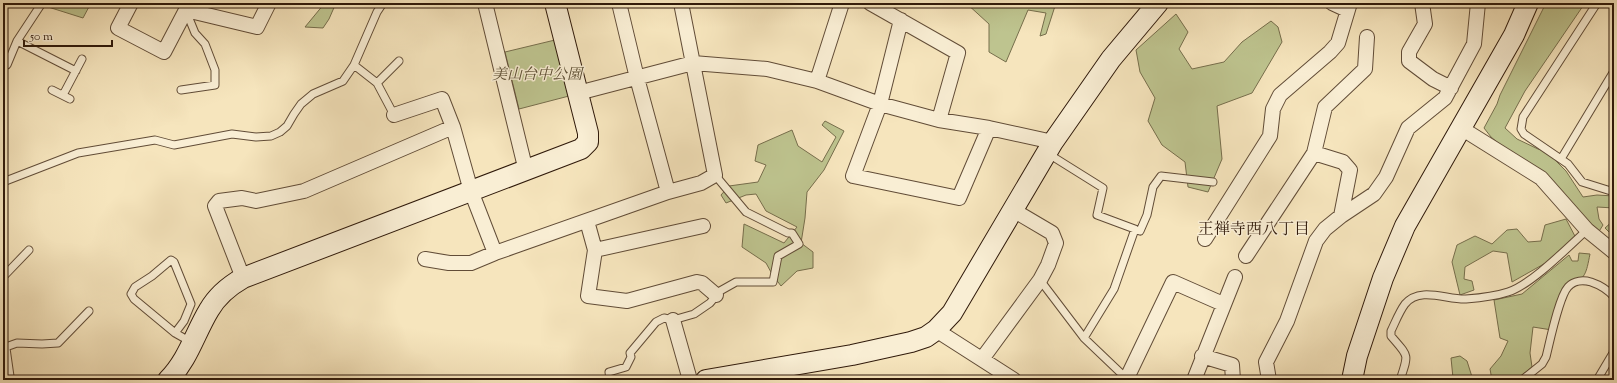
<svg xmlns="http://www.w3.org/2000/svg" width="1617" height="383" font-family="'Sorts Mill Goudy','Noto Serif JP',serif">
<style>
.green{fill:#bec48f;stroke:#766e4c}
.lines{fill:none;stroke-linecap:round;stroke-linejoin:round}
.lane-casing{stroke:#614c37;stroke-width:9}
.street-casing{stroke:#614c37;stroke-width:16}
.secondary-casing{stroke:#2f190a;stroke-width:22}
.lane{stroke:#f9eed4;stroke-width:7}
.street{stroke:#f9eed4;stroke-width:14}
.secondary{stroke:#f9eed4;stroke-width:20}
.labels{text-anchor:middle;stroke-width:3;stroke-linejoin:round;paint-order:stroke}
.park-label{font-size:15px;font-style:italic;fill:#5a4c32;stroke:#f9eed4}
.neighbourhood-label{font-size:16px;fill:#2f190a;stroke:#f9eed4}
</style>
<rect width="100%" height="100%" fill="#f6e5bd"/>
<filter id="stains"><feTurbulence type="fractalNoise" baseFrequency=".005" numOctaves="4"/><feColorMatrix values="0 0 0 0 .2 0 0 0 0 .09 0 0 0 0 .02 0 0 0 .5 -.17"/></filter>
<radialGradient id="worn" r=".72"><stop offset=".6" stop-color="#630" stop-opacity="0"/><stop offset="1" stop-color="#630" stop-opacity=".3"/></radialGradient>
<path class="green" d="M47 3H91L83 18 45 6Z
M323 3H336L329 19 323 28 305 27 324 4Z
M966 3H1056L1046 34 1040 36 1046 13 1028 10 1006 62 989 52V24Z
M1546 3H1585L1525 91 1505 128 1517 139 1538 149 1546 151 1566 171 1583 197 1597 195 1614 196V208L1597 207 1599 219 1603 225 1598 233 1531 170 1491 137 1484 128 1497 104 1500 95Z
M1176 14 1188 32 1179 49 1192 69 1224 62 1242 42 1271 21 1278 27 1282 42 1252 93 1217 106 1222 159 1208 192 1188 187 1185 162 1162 145 1148 121 1155 98 1140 72 1136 50Z
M555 40 569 96 519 109 505 52Z
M825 121 844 131 824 170 807 192 805 218 801 243 813 252V268L797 271 781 286 772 274 766 263 742 247 744 224 784 243 797 227 766 211 756 194 746 195 726 203 721 195 729 186 758 182 766 165 755 161 758 145 792 130 798 146 822 162 836 137 822 125Z
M1566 219 1578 242 1558 256 1512 282 1507 253 1493 251 1465 267 1464 279 1472 281 1474 290 1460 295 1452 262 1457 245 1475 236 1492 244 1507 230 1517 229 1528 242 1541 241 1545 225Z
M1614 220V235L1613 236 1605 228Z
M1579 253 1590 254C1586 274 1586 278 1568 288L1552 330 1533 327 1530 353 1532 367 1516 380H1492L1490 369 1501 356 1508 341 1500 338 1494 300 1522 294 1569 255 1572 261H1578Z
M1460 356 1467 361 1473 380H1451L1453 378 1451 358Z"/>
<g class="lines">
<defs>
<path id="lane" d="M1597 3 1523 117 1521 129 1524 134 1568 164 1582 182 1614 192
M17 41 76 71
M3 65H7L17 41 42 3
M354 65 377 83 394 115
M377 83 399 61
M52 90 70 99
M181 90 215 85V70L205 44 195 33 186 11
M63 95 82 59
M1047 153 1103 188 1097 215 1140 231 1147 215 1153 187 1161 176 1213 182
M1561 159 1614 71
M3 182 78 153 155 140 174 145 232 134 256 137 271 136 280 132 287 126 294 114 301 104 313 94 343 81 354 65 377 12 383 3
M3 277 29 250
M1040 280 1084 338 1127 379
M175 333 184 321 191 304 174 262 171 260 152 276 135 287 131 294 134 299 175 333 191 342
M1084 338 1114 289 1135 229
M3 348 17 343 42 344 58 343 89 311
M610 380 609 372 626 367 631 357 630 353 656 322 664 318 673 320 694 314 710 303 720 291 736 282H773L778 256 799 244 792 233H788L746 212 715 175
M1400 380C1409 353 1409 357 1391 336V331C1395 323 1399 312 1405 304 1420 286 1447 300 1466 299 1479 298 1496 296 1508 292 1531 285 1568 247 1587 230
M1522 380 1542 364 1546 357C1550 341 1559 297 1568 287 1574 280 1584 280 1591 282 1600 285 1608 290 1614 297
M1597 380 1613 353 1614 347"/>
<path id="street" d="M131 3 118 28 164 52 186 10 257 27 269 3
M485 3 526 171
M619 3 637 78 668 192
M870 3 958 53 939 120
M1332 3 1347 10
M1422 3 1425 24 1409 52V61L1433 79 1451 88
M901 20 880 104 853 176 959 198 989 128
M817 81 842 3
M578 93 693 63 767 69 817 81 880 104 939 120 989 128 1053 142
M394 115 442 99 453 127 471 191 495 253
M1461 128 1541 178 1587 230 1614 252
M1314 153 1343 162 1350 170 1341 216
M587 221 595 250 588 296 627 301 697 282 702 283 716 295
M1205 239 1270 136 1273 109 1280 95 1330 52 1338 43 1350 3
M595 250 703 226
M1246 256 1314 153 1325 107 1365 69 1367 37
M425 259 449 263H471L495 253 668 192 701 183 715 175 681 3
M243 278 215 206 219 201 242 198 256 201 304 191 453 127
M673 320 690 380
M936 330 1014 380
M3 352 7 380
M1202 356 1232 365 1233 380
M982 359 1040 280 1048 265 1056 243 1052 233 1013 210
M1126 380 1173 282 1223 304
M1194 380 1235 277
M1269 380 1266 362 1287 321 1316 241 1325 229 1341 216 1374 194 1386 177 1408 128 1445 98 1474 44 1478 3"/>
<path id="secondary" d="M168 380C188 360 195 333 209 310 217 296 229 286 243 278L581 149 588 142V133L555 3
M706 380 852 355 911 342 926 337 936 330 952 313 1053 142 1111 59 1158 3
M1352 380 1357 356 1383 278 1405 226 1514 35 1528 3"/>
</defs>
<use href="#lane" class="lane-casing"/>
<use href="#street" class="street-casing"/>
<use href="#secondary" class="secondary-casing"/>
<use href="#lane" class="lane"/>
<use href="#street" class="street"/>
<use href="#secondary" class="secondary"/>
</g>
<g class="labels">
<g class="park-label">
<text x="537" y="79">美山台中公園</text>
</g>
<g class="neighbourhood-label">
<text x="1254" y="234">王禅寺西八丁目</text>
</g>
</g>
<rect width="1617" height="383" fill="none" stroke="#f6e5bd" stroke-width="16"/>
<rect x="4" y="4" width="1609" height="375" fill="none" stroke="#2f190a" stroke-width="2"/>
<rect x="8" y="8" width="1601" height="367" fill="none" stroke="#2f190a"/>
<path d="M24 40v6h88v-6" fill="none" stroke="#2f190a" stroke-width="2"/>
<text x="30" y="40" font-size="12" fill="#2f190a" stroke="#f9eed4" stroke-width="3" paint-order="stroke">50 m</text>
<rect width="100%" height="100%" filter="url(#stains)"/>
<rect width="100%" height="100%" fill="url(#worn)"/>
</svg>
